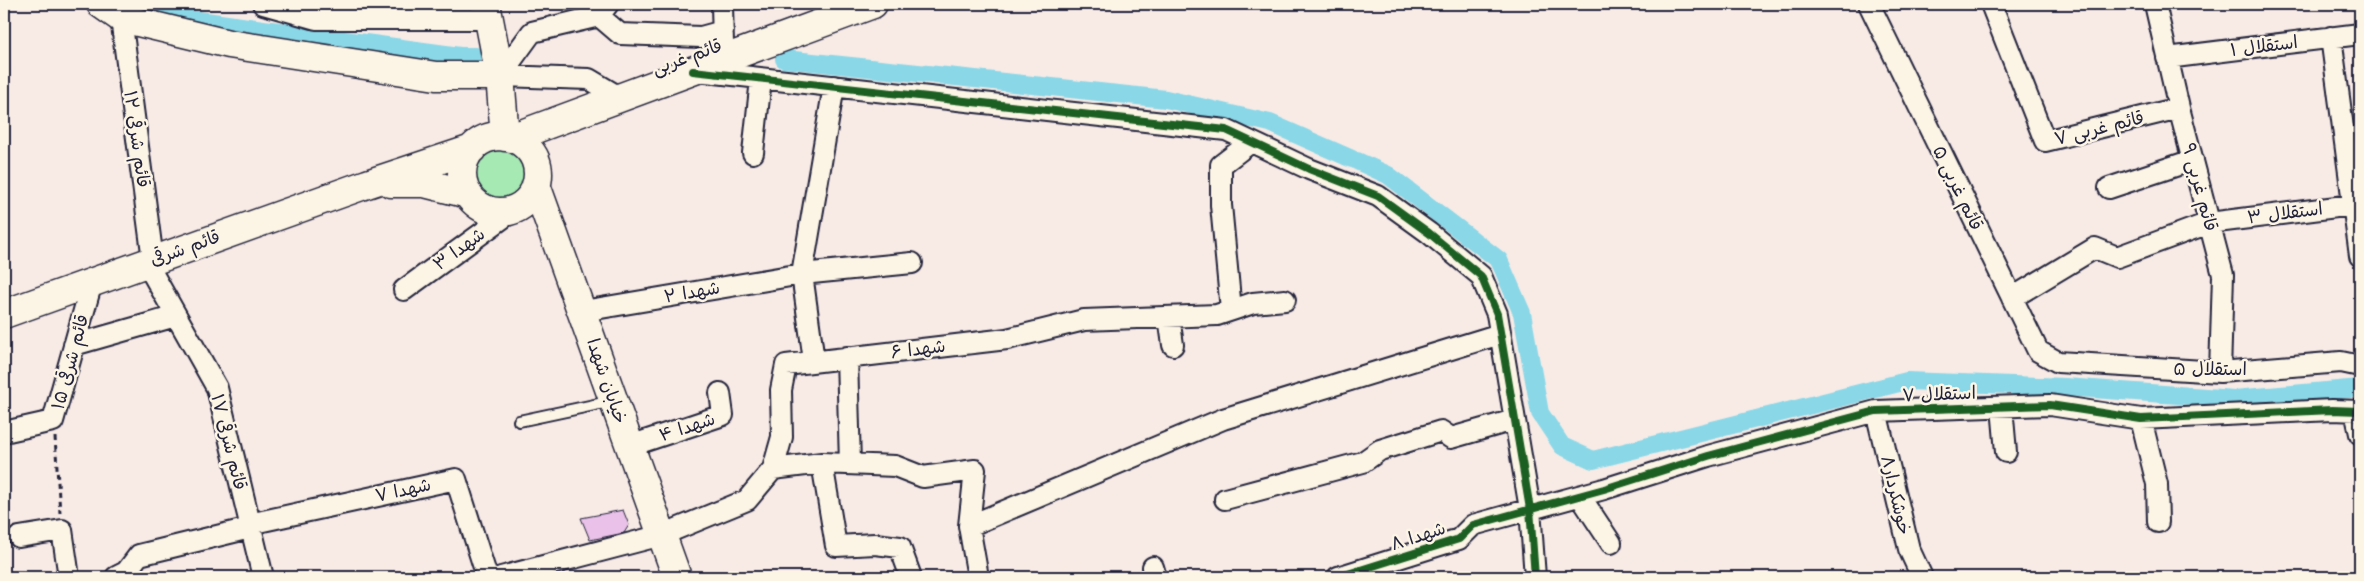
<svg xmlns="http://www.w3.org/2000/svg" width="2364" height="581" font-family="'Shantell Sans','Playpen Sans Arabic',sans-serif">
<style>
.green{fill:#a6e9b3;stroke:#648677}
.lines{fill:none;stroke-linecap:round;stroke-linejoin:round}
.canal{stroke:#89d7e7;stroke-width:18}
.building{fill:#eac1e8;stroke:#22223b}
.lane-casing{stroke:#22223b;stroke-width:14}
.street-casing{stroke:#22223b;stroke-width:24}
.secondary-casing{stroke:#22223b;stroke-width:31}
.path{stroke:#22223b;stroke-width:3;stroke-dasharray:5 4;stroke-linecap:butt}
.lane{stroke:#fcf5e5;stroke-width:10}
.street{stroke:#fcf5e5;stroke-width:20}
.secondary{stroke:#fcf5e5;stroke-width:28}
.cycleway-casing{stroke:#fcf5e5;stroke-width:11}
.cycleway{stroke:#1b5e20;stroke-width:8}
.labels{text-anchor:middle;stroke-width:5;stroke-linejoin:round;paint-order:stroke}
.street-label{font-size:18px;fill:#22223b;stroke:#fcf5e5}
</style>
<rect width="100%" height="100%" fill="#f8ebe6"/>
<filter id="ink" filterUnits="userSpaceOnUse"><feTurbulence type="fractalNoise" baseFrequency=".02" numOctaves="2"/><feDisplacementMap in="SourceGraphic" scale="10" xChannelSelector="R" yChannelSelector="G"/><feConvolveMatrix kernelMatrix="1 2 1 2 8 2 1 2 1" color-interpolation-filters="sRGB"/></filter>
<g filter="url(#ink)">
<path class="green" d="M467 174a32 32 0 1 1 64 0a32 32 0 1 1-64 0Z"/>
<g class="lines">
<path class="canal" d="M157 4 177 17 460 56H476
M784 59 1166 99 1270 123 1352 159
M1357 161 1388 175 1499 260 1522 313 1540 413 1562 446 1593 460 1907 381 2065 387 2234 399 2360 388"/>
</g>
<path class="building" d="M623 510 629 525 624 533 590 540 581 518Z"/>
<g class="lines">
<defs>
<path id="lane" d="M519 421 613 401"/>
<path id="street" d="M263 4 316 19H491
M722 4 723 44
M1869 4 2038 351 2058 362 2220 372 2341 362 2360 366
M1991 4 2045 141 2179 108
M2155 4 2179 108 2223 275 2220 372
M599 16 620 34 701 37 723 31
M121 18 153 260
M2331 37 2360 256
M2167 58 2360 34
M697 71 1226 130 1309 169 1378 196 1429 233 1481 276 1497 314 1530 509 1535 577
M500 76 532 32 599 16 608 4
M500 76 589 79 621 98
M753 153 761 79
M2109 188 2193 160
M146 262 217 388 263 577
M404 290 515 209
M2012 298 2095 248 2117 257 2209 223 2360 204
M1231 310 1221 205V165L1251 142
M583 311 802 274 912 263
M1169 317 1173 345
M74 345 176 316
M847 357 850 464
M814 361 802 274 834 86
M2002 407 2006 452
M1876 411 1909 549 1922 577
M2355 411 2360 434
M2141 419 2157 484 2158 522
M4 432 53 421 92 282
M630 446 723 415 720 393
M822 463 836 546 875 544 900 547 911 577
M773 469 822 463 895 466 923 477 975 470 969 526 978 577
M1580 496 1611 543
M1225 499 1363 462 1380 450 1441 431 1451 438 1514 420
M249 524 456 479 487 577
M969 526 1223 419 1500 334
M19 537 62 530 69 577
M1153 567 1156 577
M116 577 126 572 139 555 250 528
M501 577 662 535 747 500 773 469 782 437 781 390 786 365 1007 339 1084 320 1217 315 1253 303 1285 300
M1338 577 1459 539 1473 525 1604 489 1708 456 1876 411 2050 405 2141 419 2332 410 2360 411"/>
<path id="secondary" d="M101 4 121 18 229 44 436 76H500
M486 4 500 76 505 137
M462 174a38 38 0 1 1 76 0a38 38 0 1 1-76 0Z
M511 138 873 4
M391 183H424L468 194
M536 185 677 577
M4 314 367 184 472 149"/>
</defs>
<use href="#lane" class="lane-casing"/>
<use href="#street" class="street-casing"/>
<use href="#secondary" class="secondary-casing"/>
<path class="path" d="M55 437 60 513"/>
<use href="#lane" class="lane"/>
<use href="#street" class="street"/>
<use href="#secondary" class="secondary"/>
<defs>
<path id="cycleway" d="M693 71 1226 130 1309 169 1378 196 1429 233 1481 276 1497 314 1530 509 1535 577
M1338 577 1459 539 1473 525 1604 489 1708 456 1876 411 2050 405 2141 419 2332 410 2360 411"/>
</defs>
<use href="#cycleway" class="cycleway-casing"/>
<use href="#cycleway" class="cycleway"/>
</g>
</g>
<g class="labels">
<g class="street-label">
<text transform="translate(2264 46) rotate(-7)" y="6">استقلال ۱</text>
<text transform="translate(687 57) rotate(-20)" y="6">قائم غربی</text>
<text transform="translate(2099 128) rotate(-14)" y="6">قائم غربی ۷</text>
<text transform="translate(137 139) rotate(82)" y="6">قائم شرقی ۱۲</text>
<text transform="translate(2200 187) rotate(75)" y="6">قائم غربی ۹</text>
<text transform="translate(1958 188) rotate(64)" y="6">قائم غربی ۵</text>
<text transform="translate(2285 213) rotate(-7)" y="6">استقلال ۳</text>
<text transform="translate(185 248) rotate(-20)" y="6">قائم شرقی</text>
<text transform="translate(459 249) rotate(-36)" y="6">شهدا ۳</text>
<text transform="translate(692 292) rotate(-10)" y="6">شهدا ۲</text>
<text transform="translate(918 349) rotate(-7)" y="6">شهدا ۶</text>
<text transform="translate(70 362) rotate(-75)" y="6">قائم شرقی ۱۵</text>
<text x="2210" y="375">استقلال ۵</text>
<text transform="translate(607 381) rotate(71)" y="6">خیابان شهدا</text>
<text transform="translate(1939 394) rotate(-2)" y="6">استقلال ۷</text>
<text transform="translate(687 427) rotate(-18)" y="6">شهدا ۴</text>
<text transform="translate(229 442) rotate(76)" y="6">قائم شرقی ۱۷</text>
<text transform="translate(403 490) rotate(-12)" y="6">شهدا ۷</text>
<text transform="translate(1896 495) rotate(77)" y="6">خوشکردار۸</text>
<text transform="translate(1418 536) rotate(-18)" y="6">شهدا ۸</text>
</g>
</g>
<rect width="2364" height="581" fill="none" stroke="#fcf5e5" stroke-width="20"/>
<rect x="10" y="10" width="2344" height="561" fill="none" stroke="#22223b" stroke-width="2" filter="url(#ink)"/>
</svg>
